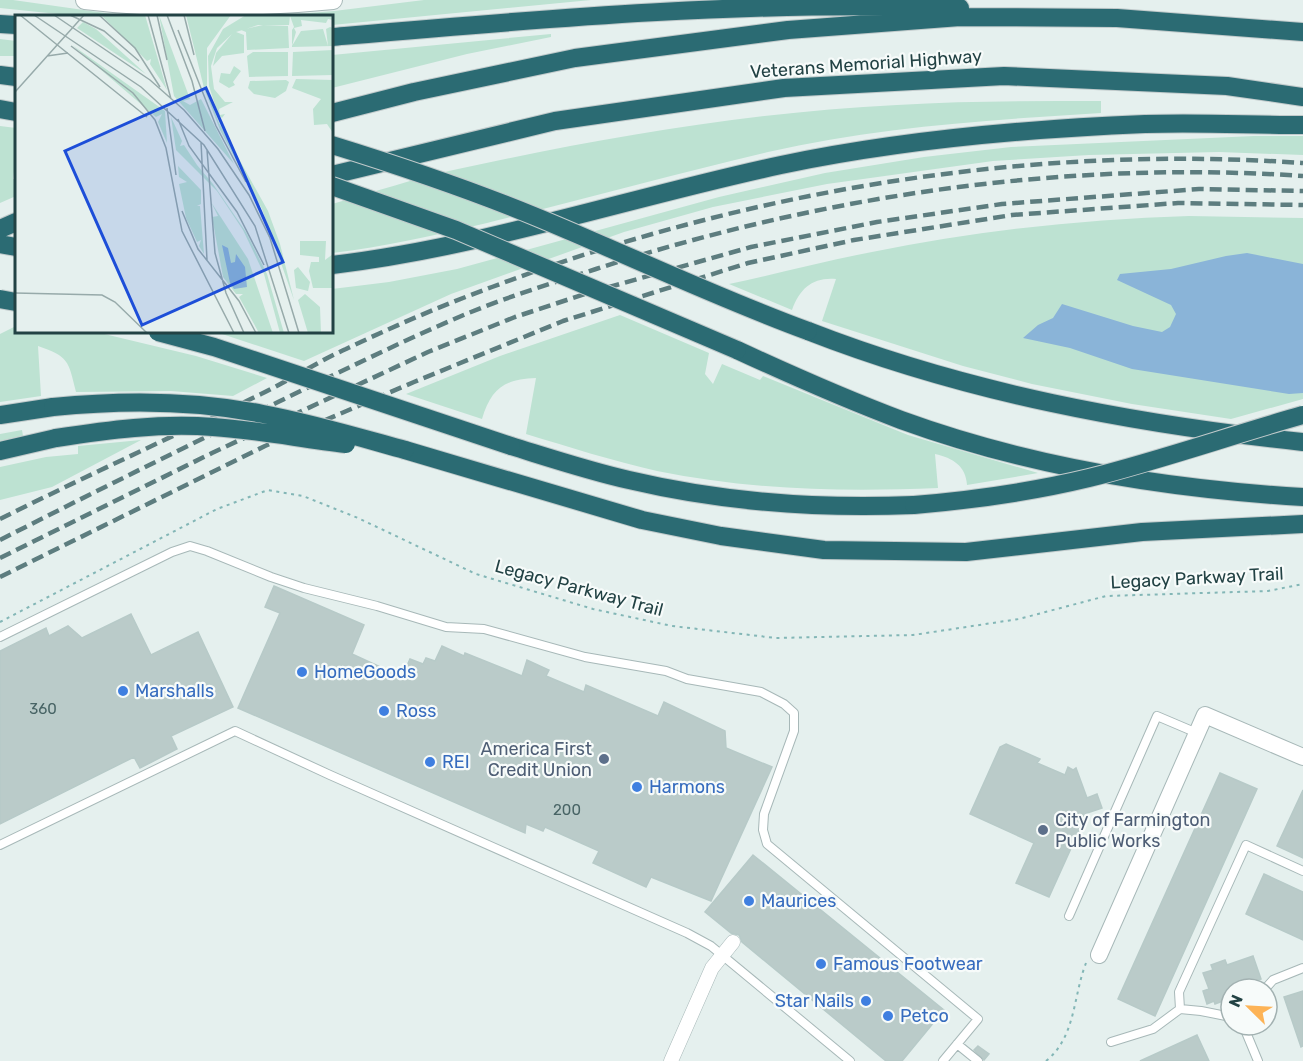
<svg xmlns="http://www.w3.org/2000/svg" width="1303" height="1061" font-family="Rubik,sans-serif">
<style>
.green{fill:#bde2d2}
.water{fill:#8ab4d8}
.building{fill:#bacbc9;stroke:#b7cac8;stroke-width:1.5}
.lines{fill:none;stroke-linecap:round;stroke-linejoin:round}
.service-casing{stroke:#a7b8b8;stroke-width:10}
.pedestrian-casing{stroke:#a7b8b8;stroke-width:15}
.minor-casing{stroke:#a7b8b8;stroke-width:18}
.tertiary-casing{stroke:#a7b8b8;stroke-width:20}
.motorway-casing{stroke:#c1cacb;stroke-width:20}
.path{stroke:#83b6b6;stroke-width:2;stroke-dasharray:3 4.5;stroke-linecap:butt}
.service{stroke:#fff;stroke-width:8}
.pedestrian{stroke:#fff;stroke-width:14}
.minor{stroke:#fff;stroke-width:16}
.tertiary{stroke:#fff;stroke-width:18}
.motorway{stroke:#2b6b73;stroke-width:18}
.rail{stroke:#5d7d7f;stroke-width:4.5;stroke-dasharray:12 6;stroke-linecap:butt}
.motorway-bridge-casing{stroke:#c1cacb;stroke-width:20;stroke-linecap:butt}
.motorway-bridge{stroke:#2b6b73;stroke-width:18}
.shop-dot{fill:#3f7fe0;stroke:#f7fbfa;stroke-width:2}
.service-dot{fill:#5c6f8a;stroke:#f7fbfa;stroke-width:2}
.labels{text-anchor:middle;stroke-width:4.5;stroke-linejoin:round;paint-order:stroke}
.number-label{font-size:15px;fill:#486465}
.street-label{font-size:18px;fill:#224244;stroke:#f7fbfa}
.shop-label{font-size:18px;fill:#366cbe;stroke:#f7fbfa;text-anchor:start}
.service-label{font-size:18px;fill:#4e5e75;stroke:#f7fbfa;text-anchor:end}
.inset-road{fill:none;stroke:#97aaaa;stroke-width:1.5}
.view{fill:#1d4ed8;fill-opacity:0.15;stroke:#1d4ed8;stroke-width:3}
.inset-edge{fill:none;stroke:#224244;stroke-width:3}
</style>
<rect width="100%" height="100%" fill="#e5f0ee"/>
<path class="green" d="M0 0H13L112 14 148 16H77L0 8Z
M424 0H591L332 25V16H273L334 11Z
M551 34V37L467 54 332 88V55Z
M0 39 16 41V56H0Z
M1101 101V113C989 120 877 127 768 152 674 174 581 200 487 223 435 235 384 247 332 253V204C374 192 416 178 458 169 602 138 750 112 897 105 965 101 1033 101 1101 101Z
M0 126 16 128V157L13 179H16V196L0 203Z
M1254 136H1303V155L1219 152 1089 155 993 161 827 184 713 207 624 232 451 294 304 361 216 332H332V289L389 282 457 269 719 197 825 173 924 157 1011 147Z
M1189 216 1303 218V399L1231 419 1132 404 1032 384 963 366 822 321 836 279C813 277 800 288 792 310L729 284C777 274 824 261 872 252 976 231 1083 219 1189 216Z
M620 315 709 353 705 374 713 384 722 364 760 380 763 376 908 435 1038 473 967 485C966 466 953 458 935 454L938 488C844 492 750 490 657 471 613 461 569 447 526 434L536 378C504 379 491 389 482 419L406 394 500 356Z
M16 326V332H96L196 356 267 378 233 396 171 391 76 392C68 360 69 357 38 346L41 396 0 402V334Z
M22 430 23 436 0 441V434Z
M141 440 52 487 0 500V467L46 457 78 454V446Z"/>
<path class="water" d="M1247 253 1303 264V393L1289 394 1132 369 1070 348 1023 338 1038 325 1053 318 1062 304 1133 326 1162 332 1170 327 1176 314 1171 305 1117 280 1120 274 1171 269 1226 256Z"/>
<path class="building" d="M274 586 364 625 352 654 402 677 410 659 423 664 426 658 435 661 442 646 464 656 465 653 522 676 527 660 549 670 546 676 584 692 586 685 658 716 664 702 725 731 726 748 772 767 711 901 651 877 646 887 593 863 599 851 545 827 543 831 526 824 525 833 238 708 280 613 265 607Z
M131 614 151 655 198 632 233 707 171 736 177 749 140 768 134 757 0 824V651L46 628 49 636 68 626 82 638Z
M1006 744 1040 759 1037 763 1065 775 1068 767 1073 770 1076 768 1087 798 1097 794 1102 808 1087 813 1049 897 1016 883 1034 843 970 814 1000 747Z
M1220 773 1257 789 1155 1016 1118 999Z
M1303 790V858L1277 846Z
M753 855 944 1010 902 1061H886L742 942 739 935 731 933 705 912Z
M1264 874 1303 892V940L1246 914Z
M1253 956 1261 979 1255 981 1256 984 1242 989H1231V998L1215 1004 1214 1001 1207 1004 1203 991 1209 989 1203 973 1213 970 1211 965 1225 960 1227 965Z
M1303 991V1046L1301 1047 1284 997Z
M1197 1035 1209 1061H1140Z
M978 1046 989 1054 984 1060 974 1050Z"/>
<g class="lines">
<defs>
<path id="service" d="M0 637 172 552 190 546 207 551 271 577 304 588 377 606 446 627 484 629 585 657 666 671 687 679 761 692 784 704 794 713V731L764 814 763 830 767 844 978 1019 943 1061
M0 845 235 731 330 775 687 933 711 946 850 1061
M1069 916 1157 716 1197 733
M1265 989 1273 980 1303 968
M1180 1009 1179 992 1246 845 1303 871
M1243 1025 1258 1061
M1111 1042 1153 1029 1180 1009 1201 1011 1231 1017
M957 1044 978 1061"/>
<path id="pedestrian" d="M671 1061 712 968 733 942"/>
<path id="minor" d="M1099 955 1205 715 1303 757"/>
<path id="tertiary" d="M85 0C167 10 251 8 333 0"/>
<path id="motorway" d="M0 24 16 25
M332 37C539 19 751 0 960 8
M0 75 16 77
M0 109 16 112
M332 113 414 92 575 58 788 30 960 17 1117 18 1303 32
M332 175 555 121 784 88 1004 76 1227 86 1303 97
M0 229 16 222
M0 244 16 247
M332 265C484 247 631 197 781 165 900 140 1023 129 1145 124 1197 122 1250 125 1303 125
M808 331C967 393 1134 424 1303 442
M737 350C791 375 845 399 901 420 1030 467 1166 489 1303 497
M0 415 53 407
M511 446C550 458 589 471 629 480 722 502 818 509 914 505
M405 450 642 520 721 536 824 550 966 552 1142 532 1303 524
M0 451 56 438"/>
</defs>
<use href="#service" class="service-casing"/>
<use href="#pedestrian" class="pedestrian-casing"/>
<use href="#minor" class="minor-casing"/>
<use href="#tertiary" class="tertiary-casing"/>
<use href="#motorway" class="motorway-casing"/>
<path class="path" d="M6 514 9 520
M0 622 217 509 268 490 303 496 358 518 476 574 593 609 672 626 776 638 913 635 1019 619 1106 596 1268 591 1303 584
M1046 1061C1076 1037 1073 996 1086 963"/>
<use href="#service" class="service"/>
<use href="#pedestrian" class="pedestrian"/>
<use href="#minor" class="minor"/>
<use href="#tertiary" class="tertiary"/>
<use href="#motorway" class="motorway"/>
<path class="rail" d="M0 519C86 476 174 436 261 394 290 380 317 362 346 349 394 326 443 305 492 287 749 190 1029 144 1303 163
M0 540C92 493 185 447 278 402 338 373 398 343 459 317 503 298 550 284 596 269 823 195 1065 160 1303 176
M0 558 212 453 428 352 515 317 588 293 751 247 877 222 1002 204 1199 189 1303 191
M0 577 265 446 414 382 563 321 748 263 854 240 1012 215 1178 203 1303 205"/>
<defs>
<path id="motorway-bridge" d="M332 145C400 166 468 189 534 216 626 254 715 297 808 331
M332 186 456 230 737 350
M0 299 16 302
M158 332 214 347 511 446
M53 407C122 400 194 400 263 414 311 423 358 437 405 450
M56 438C108 430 160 423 213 427 258 430 302 439 346 444
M914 505C973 500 1031 492 1089 478 1161 460 1232 435 1303 415"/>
</defs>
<use href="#motorway-bridge" class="motorway-bridge-casing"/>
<use href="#motorway-bridge" class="motorway-bridge"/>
</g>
<g class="shop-dot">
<circle cx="302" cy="672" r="6"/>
<circle cx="123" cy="691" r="6"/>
<circle cx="384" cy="711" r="6"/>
<circle cx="430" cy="762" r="6"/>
<circle cx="637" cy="787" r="6"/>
<circle cx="749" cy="901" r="6"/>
<circle cx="821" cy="964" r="6"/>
<circle cx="866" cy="1001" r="6"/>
<circle cx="888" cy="1016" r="6"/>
</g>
<g class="service-dot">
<circle cx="604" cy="759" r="6"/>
<circle cx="1043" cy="830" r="6"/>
</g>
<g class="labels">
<g class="number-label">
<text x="43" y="714">360</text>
<text x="567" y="815">200</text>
</g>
<g class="street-label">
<text transform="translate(866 64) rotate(-4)" y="6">Veterans Memorial Highway</text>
<text transform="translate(1197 578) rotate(-3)" y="6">Legacy Parkway Trail</text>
<text transform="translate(579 588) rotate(15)" y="6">Legacy Parkway Trail</text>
</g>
<g class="shop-label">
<text x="314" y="678">HomeGoods</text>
<text x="135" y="697">Marshalls</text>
<text x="396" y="717">Ross</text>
<text x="442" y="768">REI</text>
<text x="649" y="793">Harmons</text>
<text x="761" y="907">Maurices</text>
<text x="833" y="970">Famous Footwear</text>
<text x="854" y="1007" text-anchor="end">Star Nails</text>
<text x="900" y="1022">Petco</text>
</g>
<g class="service-label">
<text x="592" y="755">America First<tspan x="592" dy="21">Credit Union</tspan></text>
<text x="1055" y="826" text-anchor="start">City of Farmington<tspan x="1055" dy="21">Public Works</tspan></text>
</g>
</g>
<g transform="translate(15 15)">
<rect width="318" height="318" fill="#e5f0ee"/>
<path d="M86 0H130L152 75 135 49 136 44 132 46ZM144 0 175 84 168 86 175 90 186 84 219 149 159 81ZM171 0H216L192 33V75L204 108 253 196 265 229 279 285 247 194 205 115 189 73ZM231 0H318V5L313 4 311 8 286 5 287 11 279 13 281 17 277 31 286 16 308 14 313 31 311 14 315 12 318 13V31L277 32V15L279 12 275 1 274 10H243L221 17 229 20V38L207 41 198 51 201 38 217 19 202 33 196 51 199 74 210 87H218L204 94 205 100 210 99 207 103 203 99 194 71 193 41 208 14ZM68 7 81 14 131 59 62 13ZM248 10 273 11 274 33 232 35 231 17 226 15ZM57 30 150 96 152 128 143 107 147 99 141 102ZM318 35V60L277 61 278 37ZM238 37H273V61L234 62 232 41ZM219 51 226 56 218 67 220 70 214 73 204 67 206 58 215 59ZM281 64 318 65V118L312 109 299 110 298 94 306 84 277 73ZM271 65 274 67 271 76 260 83 239 79 233 73 235 66ZM156 102 167 126 165 131 169 130 182 150 198 169 231 217 252 259 269 318H265L249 259 228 215 202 176 161 135ZM163 151 186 175V189L182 191H185L189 239 184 231 186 225 182 227 171 203 164 169 172 167 164 162ZM196 187 233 244 258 318H244L224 282 228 279H221L208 262 197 202 203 201ZM285 226H311L310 245 318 239V273H298L294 256 296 247H304V242L285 240ZM283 252 295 267 293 276 281 273 279 255ZM290 279 305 292 306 318H293L283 285Z" fill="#bde2d2"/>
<path d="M207 230 213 233 216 248 220 247 221 239 230 252 232 272 219 274 215 268Z" fill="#8ab4d8"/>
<path class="inset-road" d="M5 0 132 102M19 0 126 72 189 130 240 211 274 318M39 0 135 65 169 95 203 134 234 180 255 223 284 318M55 0 89 16 124 46M84 0 120 33 145 72M133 0 156 84M142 0 152 45M152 0 177 66 190 116M169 0 179 40M163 15 201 111 231 167M56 31 118 78 140 105 151 133 167 216 219 318M32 41 53 38M0 77 69 0M152 93 161 160M163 104 174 131 222 197 249 250M186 127 192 245M192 135 200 238 211 278 229 318M167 196 183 234 224 286 241 318M0 278 87 280 100 287 132 318"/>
<path class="view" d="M191 73 268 247 127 310 50 136Z"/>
<rect width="318" height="318" class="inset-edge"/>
</g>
<g transform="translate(1249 1007) rotate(294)"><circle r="28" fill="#f7fbfa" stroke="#a2b1b1" stroke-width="1.5"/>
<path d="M0-4.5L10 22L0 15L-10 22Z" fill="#fdb356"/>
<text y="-9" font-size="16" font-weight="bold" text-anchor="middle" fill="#224244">N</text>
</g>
</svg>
